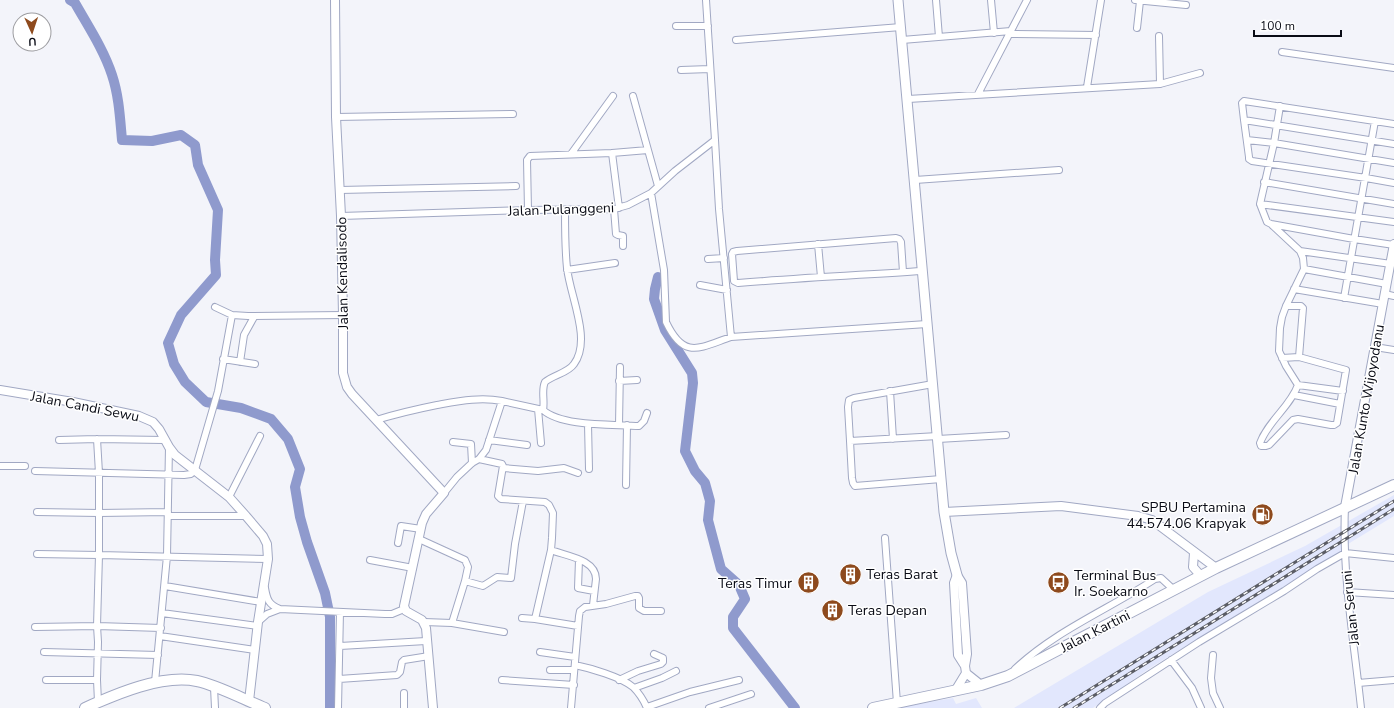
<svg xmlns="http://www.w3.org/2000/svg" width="1394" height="708" font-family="'Nunito Sans',sans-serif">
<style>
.built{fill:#e2e7fd}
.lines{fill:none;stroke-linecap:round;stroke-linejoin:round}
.river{stroke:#8f9acd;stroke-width:10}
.minor-casing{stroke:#a1a8c3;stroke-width:8}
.tertiary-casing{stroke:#a1a8c3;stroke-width:10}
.secondary-casing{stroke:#a1a8c3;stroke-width:11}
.trunk-casing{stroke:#a1a8c3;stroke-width:12}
.minor{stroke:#fff;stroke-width:6}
.tertiary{stroke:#fff;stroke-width:8}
.secondary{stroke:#fff;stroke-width:9}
.trunk{stroke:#fff;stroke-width:10}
.rail-casing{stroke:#5b5d65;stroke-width:3}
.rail{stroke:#fff;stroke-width:1.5;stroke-dasharray:4.5;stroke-linecap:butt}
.labels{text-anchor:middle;stroke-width:3;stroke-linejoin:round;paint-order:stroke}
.street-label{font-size:14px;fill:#090b15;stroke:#fff}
.poi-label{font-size:14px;fill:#090b15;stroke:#fff;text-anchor:start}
</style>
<rect width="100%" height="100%" fill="#f3f4fa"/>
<path class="built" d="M1394 495V516L1348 544 1342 551 1150 668 1093 708H1014L1208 592 1305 546Z
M953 698 956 704 976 698 982 708H893Z"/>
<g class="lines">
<path class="river" d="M70 0 75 3C88 26 104 50 112 75 119 96 120 118 122 140L152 141 181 135 195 145 198 165 218 210 215 260 216 275 181 315 168 343 174 364 185 382 206 402 241 408 271 419 288 439 300 469 295 487 300 517 307 542 325 593 330 617V708
M658 277 655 289 654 299 665 330 692 373 693 383 685 451 695 471 705 483 710 501 708 520 721 569 739 585 745 599 733 617V628L795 708"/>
<defs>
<path id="minor" d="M936 0 939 37
M991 0 994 33
M1135 0 1186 5
M676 26H708
M1137 28 1140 1
M1009 34 1096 35
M1159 36 1160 84
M736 40 901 27
M902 40 1011 31
M1282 52 1394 68
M681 70 710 69
M1087 87 1101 0
M978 94 1027 0
M633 96 648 150
M908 99 1160 84 1200 73
M1280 106 1274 143 1260 204 1267 222 1271 224 1354 239 1394 245
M336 117 513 114
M1244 120 1242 103 1244 101 1394 124
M715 140 719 209 731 337 927 324
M1247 140 1274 143 1394 163
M1394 144 1244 120 1249 157V159L1252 161 1366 178 1394 183
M612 153 619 208
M571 154 613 96
M915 180 1059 170
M1264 182 1394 204
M340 190 516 186
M651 193 664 270 666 322C684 360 699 348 731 337
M1260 204 1394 222
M614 209 616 234 618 235 623 236V246
M528 210 527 160 530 156 612 153 648 150 658 186
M341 216 528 210 614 209 628 205 651 193 675 171 715 140 706 0
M1272 225 1300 251 1303 258 1304 269
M818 244 821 277
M1300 251 1391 264
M708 259 724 258
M567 270 615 263
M903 272 901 242 899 239 896 238 737 251 733 252 732 254 734 281 738 283C799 278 861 275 922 271
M700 285 727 290
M1294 289 1383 304
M1385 294 1394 296
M1344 298 1375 121
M1286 306H1301L1303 308 1299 357
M215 307 232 315 248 316 343 315
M1375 347 1394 350
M1282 358 1299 357 1346 370 1337 423 1334 425H1331L1298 419 1293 420 1269 445 1266 446H1261L1260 443C1268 421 1290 407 1298 385
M223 359 255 364
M240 362 244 335 254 317
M619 381 637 380
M933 384 854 398 849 400 848 407 850 441 938 436
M890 391 893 439
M1343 391 1298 385 1286 366 1279 351 1280 328 1282 317 1286 306 1304 269 1387 284
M1294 395 1340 404
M538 409 541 443
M543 410C562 427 613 424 639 426L644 421 647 413
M376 420C396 414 417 409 437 405 460 401 480 397 502 401
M588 424 589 469
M619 425 620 367
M938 439 1006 435
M59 440 97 439
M489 440 527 445
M850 441 852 478 853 483 855 486 941 479
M453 442 471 444 472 463
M479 459 502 464 503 466 498 496 501 499 545 502 549 505 553 513 552 538 551 550 535 619 578 626
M0 466H25
M503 468 538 471 564 468 578 473
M35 471 184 475 191 474 195 470 218 391 232 315
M626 485 627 425
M444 493 457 477 472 463 479 459 486 450 502 401 543 410C545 401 541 390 545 382 553 375 568 373 574 364 592 340 570 296 567 268 565 249 565 229 565 210
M229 497 260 436
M1345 507C1342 575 1354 641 1361 708
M37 512 99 513 168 512
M168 516H246
M885 538 897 703
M419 539 465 560 468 567 465 581
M398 543 401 526 421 529
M551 550C566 556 596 559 596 579 595 588 594 597 593 605
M37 554 99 555V473L97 439 164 440
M370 560 413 568
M579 560 578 588 594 591
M165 586 261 602
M265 588C267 600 269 605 280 609
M1347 592 1394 595
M162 613 258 626
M522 618 535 619
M258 622 267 614 280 609 385 614H392L404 609
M424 622 452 623 504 632
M452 623 465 581 483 586 497 577 511 578 515 544 523 501
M35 627 97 626 161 628
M160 636 255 650
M340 646 426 641
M44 652 158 655
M540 652 575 657
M1213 655 1211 678 1213 693 1220 708
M1171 660 1192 688 1201 708
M575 665C590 668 621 677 633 687 639 693 644 701 647 708
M1015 669C1055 631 1109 609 1155 579L1161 578 1174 590
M550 670H574
M339 679 397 675 400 672 402 662 404 660 429 656
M46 680H97
M502 680 574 685
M619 680 638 671 661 664 663 662V658L654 654
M155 682 167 556 169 447
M1358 683 1394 680
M214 687 215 708
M634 688 662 678 676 671
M404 693V708
M98 702 97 680 98 642 97 626 99 555 268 559
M647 707 690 692 739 680
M338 708 340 612
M571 708 579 616 580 611 585 607 606 604 635 596H638L639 598V608L644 611H661
M709 708 751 694
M1100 708 1105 703 1199 642 1284 591 1317 569 1345 553 1394 558"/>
<path id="tertiary" d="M335 0 336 117 341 216 343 315V373L347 387 352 394 444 493 426 514 422 523 404 606 406 611 422 620 426 628 433 708
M0 390 73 402 139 416 153 422 159 429 169 447 175 455 229 497 246 516 263 536 267 544 268 559 258 622 249 701
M1345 507 1394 244
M944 512 1061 506 1138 516 1152 520 1216 568
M1194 553 1193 567 1201 576
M957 575 954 583 958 655 965 666 966 673 981 685
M957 575 962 583 967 654 965 666
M955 691 966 673"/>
<path id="secondary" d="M898 0 944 512 951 553 957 575"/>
<path id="trunk" d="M85 708C116 694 162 674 197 681 217 685 245 700 265 708
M873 708 981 685 1008 676 1216 568 1394 485"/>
</defs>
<use href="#minor" class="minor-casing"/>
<use href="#tertiary" class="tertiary-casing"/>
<use href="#secondary" class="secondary-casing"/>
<use href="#trunk" class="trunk-casing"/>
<use href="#minor" class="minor"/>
<use href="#tertiary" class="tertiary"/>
<use href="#secondary" class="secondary"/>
<use href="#trunk" class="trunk"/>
<defs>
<path id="rail" d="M1060 708 1394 501
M1074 708 1394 509"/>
</defs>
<use href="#rail" class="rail-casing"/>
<use href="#rail" class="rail"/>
</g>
<defs>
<symbol id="fuel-disc" viewBox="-11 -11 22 22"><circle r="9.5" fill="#8e4a1d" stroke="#fff"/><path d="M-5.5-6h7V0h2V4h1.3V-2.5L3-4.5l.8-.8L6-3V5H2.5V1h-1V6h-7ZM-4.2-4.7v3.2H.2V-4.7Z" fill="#fff"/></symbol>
<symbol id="building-disc" viewBox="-11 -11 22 22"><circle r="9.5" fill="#8e4a1d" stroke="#fff"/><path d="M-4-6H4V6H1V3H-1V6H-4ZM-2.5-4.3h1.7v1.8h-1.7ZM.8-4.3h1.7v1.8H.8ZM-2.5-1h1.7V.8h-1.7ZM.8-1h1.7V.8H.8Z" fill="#fff"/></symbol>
<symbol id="bus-disc" viewBox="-11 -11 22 22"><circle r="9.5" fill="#8e4a1d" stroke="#fff"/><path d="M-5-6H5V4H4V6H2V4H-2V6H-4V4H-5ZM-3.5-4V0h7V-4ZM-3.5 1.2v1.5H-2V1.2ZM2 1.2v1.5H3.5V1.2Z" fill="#fff"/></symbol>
</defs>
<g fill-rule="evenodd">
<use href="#fuel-disc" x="1250" y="502" width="25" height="25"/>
<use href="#building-disc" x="838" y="562" width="25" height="25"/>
<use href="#building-disc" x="796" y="570" width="25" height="25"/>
<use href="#bus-disc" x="1046" y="570" width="25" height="25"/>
<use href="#building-disc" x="820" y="598" width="25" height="25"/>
</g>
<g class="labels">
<g class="street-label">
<text transform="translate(561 209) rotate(-2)" y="5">Jalan Pulanggeni</text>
<text transform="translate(342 273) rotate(-91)" y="5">Jalan Kendalisodo</text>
<text transform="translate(1366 399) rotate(-80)" y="5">Jalan Kunto Wijoyodanu</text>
<text transform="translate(85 406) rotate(11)" y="5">Jalan Candi Sewu</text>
<text transform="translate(1350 608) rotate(-96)" y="5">Jalan Seruni</text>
<text transform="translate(1095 631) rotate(-27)" y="5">Jalan Kartini</text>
</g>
<g class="poi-label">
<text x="1246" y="512" text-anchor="end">SPBU Pertamina<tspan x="1246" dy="16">44.574.06 Krapyak</tspan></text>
<text x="866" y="579">Teras Barat</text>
<text x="1074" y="580">Terminal Bus<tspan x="1074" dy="16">Ir. Soekarno</tspan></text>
<text x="792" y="588" text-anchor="end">Teras Timur</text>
<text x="848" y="615">Teras Depan</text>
</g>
</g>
<g transform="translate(32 32) rotate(177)"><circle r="19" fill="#ffffff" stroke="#9d9da1"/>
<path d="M0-3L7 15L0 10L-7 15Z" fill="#8e4a1d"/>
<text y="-6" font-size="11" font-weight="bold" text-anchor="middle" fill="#090b15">U</text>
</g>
<path d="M1254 30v6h87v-6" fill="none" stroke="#090b15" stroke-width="2"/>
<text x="1260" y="30" font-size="12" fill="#090b15" stroke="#ffffff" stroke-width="3" paint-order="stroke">100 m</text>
</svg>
